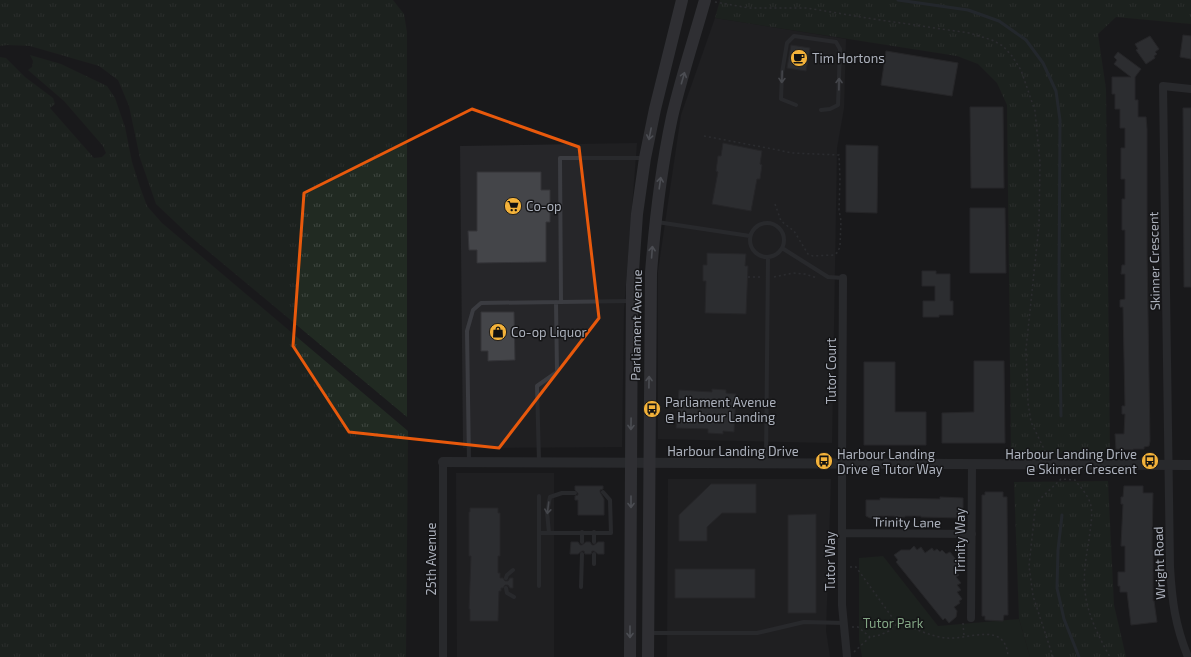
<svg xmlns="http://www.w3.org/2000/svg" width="1191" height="657" font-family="'Exo 2',sans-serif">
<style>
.built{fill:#262629}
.grass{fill:url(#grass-tufts)}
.park{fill:#212a22}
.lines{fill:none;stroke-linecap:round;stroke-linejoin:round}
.stream{stroke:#2f3941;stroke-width:3}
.building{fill:#444549;stroke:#343438}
.path{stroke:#414348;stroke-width:1.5;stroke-dasharray:2 3;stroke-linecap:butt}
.service{stroke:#3b3c41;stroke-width:4}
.minor{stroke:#3b3c41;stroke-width:8}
.tertiary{stroke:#3b3c41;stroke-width:10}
.secondary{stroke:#494b51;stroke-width:12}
.oneway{stroke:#797c85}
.oneway2{stroke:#898d97}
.marked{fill:none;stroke:#e8590c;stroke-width:3;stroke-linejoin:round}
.labels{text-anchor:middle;stroke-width:3;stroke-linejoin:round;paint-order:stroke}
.poi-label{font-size:13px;fill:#acb1bc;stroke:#151517;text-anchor:start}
.street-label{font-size:13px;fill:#acb1bc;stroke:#151517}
.park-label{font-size:13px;fill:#83a685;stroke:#151517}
</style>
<defs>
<pattern id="grass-tufts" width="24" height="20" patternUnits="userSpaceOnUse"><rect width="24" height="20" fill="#212a22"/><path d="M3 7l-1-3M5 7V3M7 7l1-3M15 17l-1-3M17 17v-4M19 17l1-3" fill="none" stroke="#3f4640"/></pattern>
</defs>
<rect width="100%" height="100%" fill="#1a1a1c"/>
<path class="built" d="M715 18 846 39 844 108 837 148 832 443 658 439V271L681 115Z
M637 143 624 309 622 447 463 448 460 146Z
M456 473H554V657H457Z
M668 479H831L826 631 830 657H667Z"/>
<path class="grass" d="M0 0H393L404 14 407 32V417L191 237 156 204 140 158 129 106 118 80 99 66 30 46 7 45 0 46Z
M720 0H1191V24L1116 17 1098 34 1106 89 1110 453 1011 454 1007 105 997 83 978 64 957 56 715 18Z
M30 55 61 64 107 86 115 98 125 127 132 162 140 187 147 206 162 223 408 431 406 657H0V57L6 58 25 77 53 98 55 104 50 108 94 158 102 157 106 153 103 146 64 101 28 70 32 67 33 61Z
M1108 481 1114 605 1126 657H1030L1019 619 1014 482Z"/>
<path class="park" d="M883 556 938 626 1019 619 1030 657H862L859 640V558Z"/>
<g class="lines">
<path class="stream" d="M898 0 968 10 999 21 1026 40 1043 63 1056 91 1060 120 1059 293 1061 416
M1062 515 1058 550 1057 588 1064 619 1079 657"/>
</g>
<path class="building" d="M1183 35 1191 36V59L1180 57Z
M1150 36 1159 49 1155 52 1157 54 1154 56 1155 58 1146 64 1136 50 1138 49 1135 44Z
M791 45 810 48 806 71 787 68Z
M886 51 958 63 952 96 881 85Z
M1118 52 1141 69 1135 77V100H1138V117H1146L1147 129V252L1150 441 1149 446 1144 447V449H1133V450L1116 449 1115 434H1124L1125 414H1122V406H1125L1123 307H1120V300L1125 299V274H1121L1122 265H1125V230H1122V199H1125V179H1121V148H1125V128H1120V109H1115V94H1112V77H1131L1114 64 1117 60 1114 57Z
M970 107H1003L1004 188H971Z
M1183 108H1191V287H1184Z
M723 143 762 151 760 164 762 165 760 179H757L751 211 712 204 718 172 716 171 718 156H721Z
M846 145 878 146 877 213 846 212Z
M477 172H541V190H550V222H546V262L477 263V250H469L468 231H477Z
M970 208H1005L1006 273H970Z
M707 253 746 254 745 266H748L746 314 705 313 706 281H703V265H707Z
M922 271H936V274H950V301H953V315H939V317H923V301H935V286H922Z
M481 312H514L515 360 488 361V351H481Z
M974 361H1004L1005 443H942V413L974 412Z
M864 362H895V412H926V445H864Z
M712 389 726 390V393L736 394 734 432 723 431V434L708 433V429L676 428 679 390 712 392Z
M711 484H756V513H722L707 527V541H679V515Z
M575 486H603V489L600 490V492L604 499V515H578V500H575V496L578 495V493L575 490Z
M1124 486H1143V493H1153L1152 550H1153V601H1154L1157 622 1131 625 1127 592H1120V586H1118V572H1125V546H1121L1123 504H1121V497H1123Z
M985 492H1003V497H1007L1008 615H1004L1003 621 985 620V616H982V495H985Z
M940 497 963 498V518L921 517V516H905V517H895V516H878V518H870L866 516V500H880V498L940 499Z
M470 508H498V513H500V556H498V573H500V578H503L505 581H508L510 578H513V588H510L508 585H505L503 588H501V591H499L498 621H470V609H469L471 556H469V512H470Z
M816 514V613H788V515Z
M571 542H578L580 545H582L586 542H590L592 545H594L598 542H604V554H598L594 551H592L591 554H585L584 551H582L578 554H570Z
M914 546 917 550 921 547 925 553 932 548 934 551 937 549 940 552 942 550 946 554 950 552 957 561 956 562 958 564 955 566 959 570 956 572 959 575 956 577 961 583 957 585 961 590 957 592 962 599 959 601 960 603 954 607 957 611 956 617 949 623 945 618 943 620 896 562 898 560 894 555 901 550H910Z
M675 569H755V598H675Z"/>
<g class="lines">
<path class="path" d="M715 2 749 8H807L867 18 969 33 992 40 1003 46 1012 56 1021 70 1035 111 1040 162 1039 225 1026 349 1028 403 1031 422 1045 451 1054 454
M704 136 778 150 792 153 839 155 840 179 839 210 841 221 840 246 838 252 834 255 813 256 808 254 794 231 781 221 775 204
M748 277H762
M774 277 793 273 805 274 817 278
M850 567H856L897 624
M963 623 964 636
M852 627H858L870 637
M854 652 870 637 880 635 889 631 897 624 903 625C917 629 932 637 947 638 969 640 1006 620 1008 657
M1053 657 1033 596 1029 566 1035 510 1039 500 1061 479 1075 480C1081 488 1089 496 1091 506 1093 517 1090 529 1089 540 1086 557 1083 574 1085 591 1087 614 1099 637 1110 657"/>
<path class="service" d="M796 105 781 99 782 73 787 43 794 36 836 42 840 49 838 105 830 109 821 110
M657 222 750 236
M750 240a17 17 0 1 1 34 0a17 17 0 1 1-34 0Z
M782 248 828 277 843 278
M561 302 560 158H643
M469 461 467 331 473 310 481 303 630 301
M539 461 537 386 557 372 556 302
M766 463 768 257
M539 496V586
M582 532V542
M594 532V542
M539 533H611L610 500 603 492
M549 533 547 512 550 497 562 493H575
M594 564V554
M506 578 507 575 513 570
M581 587 582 554
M506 588 507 593 514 597
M650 633H757L804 622 844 623"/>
<path class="minor" d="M843 278 842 464V605L847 657
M443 462V657
M842 533 972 534
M971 618 972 465
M1188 657C1175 625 1172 601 1170 567L1163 86 1191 89"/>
<path class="tertiary" d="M443 462 1191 465"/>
<path class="secondary" d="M630 657 632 285 637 214 645 158 655 109 682 0
M648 657 651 273C655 220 661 169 672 117 681 78 694 39 705 0"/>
</g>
<defs><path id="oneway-shaft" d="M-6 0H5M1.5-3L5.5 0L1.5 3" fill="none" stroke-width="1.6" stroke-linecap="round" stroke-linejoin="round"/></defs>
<g class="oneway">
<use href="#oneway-shaft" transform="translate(782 77) rotate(92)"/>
<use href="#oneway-shaft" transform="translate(839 84) rotate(-89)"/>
<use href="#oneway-shaft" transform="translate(548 508) rotate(97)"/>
</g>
<g class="oneway2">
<use href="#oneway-shaft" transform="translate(683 78) rotate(-74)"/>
<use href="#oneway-shaft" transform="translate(650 134) rotate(101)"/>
<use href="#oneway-shaft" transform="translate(660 183) rotate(-82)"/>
<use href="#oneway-shaft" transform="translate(652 252) rotate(-86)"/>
<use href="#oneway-shaft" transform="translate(649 382) rotate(-89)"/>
<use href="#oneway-shaft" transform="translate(631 424) rotate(91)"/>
<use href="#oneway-shaft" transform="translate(631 502) rotate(90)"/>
<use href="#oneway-shaft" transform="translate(630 632) rotate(90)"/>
</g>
<path d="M0 0H1191V657H0ZM472 109 579 147 599 318 499 448 349 432 293 346 304 193Z" fill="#1a1a1c" fill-opacity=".55" fill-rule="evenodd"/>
<path class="marked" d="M472 109 579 147 599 318 499 448 349 432 293 346 304 193Z"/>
<defs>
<symbol id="cafe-disc" viewBox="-11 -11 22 22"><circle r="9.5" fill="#f3b23a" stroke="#151517"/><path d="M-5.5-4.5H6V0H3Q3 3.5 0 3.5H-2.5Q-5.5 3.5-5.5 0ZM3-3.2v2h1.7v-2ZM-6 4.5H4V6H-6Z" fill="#111"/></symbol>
<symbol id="supermarket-disc" viewBox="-11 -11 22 22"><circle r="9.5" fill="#f3b23a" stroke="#151517"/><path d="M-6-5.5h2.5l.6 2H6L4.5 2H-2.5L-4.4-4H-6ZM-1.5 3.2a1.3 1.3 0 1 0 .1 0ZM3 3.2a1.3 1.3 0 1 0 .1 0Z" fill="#111"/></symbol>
<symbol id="shop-disc" viewBox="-11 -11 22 22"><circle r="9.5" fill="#f3b23a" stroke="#151517"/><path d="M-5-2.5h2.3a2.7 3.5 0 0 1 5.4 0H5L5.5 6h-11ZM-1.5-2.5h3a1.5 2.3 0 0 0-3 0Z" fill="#111"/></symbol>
<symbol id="bus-disc" viewBox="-11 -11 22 22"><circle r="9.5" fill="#f3b23a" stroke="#151517"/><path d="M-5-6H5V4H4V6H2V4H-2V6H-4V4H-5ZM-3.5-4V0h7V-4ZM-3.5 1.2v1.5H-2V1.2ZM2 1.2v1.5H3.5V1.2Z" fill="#111"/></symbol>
</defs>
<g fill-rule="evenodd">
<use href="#cafe-disc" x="789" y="48" width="20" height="20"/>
<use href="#supermarket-disc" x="503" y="196" width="20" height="20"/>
<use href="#shop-disc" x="488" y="322" width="20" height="20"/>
<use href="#bus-disc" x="642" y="399" width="20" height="20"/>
<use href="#bus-disc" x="814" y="451" width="20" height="20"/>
<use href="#bus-disc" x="1140" y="451" width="20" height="20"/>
</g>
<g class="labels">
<g class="poi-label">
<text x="812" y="63">Tim Hortons</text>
<text x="526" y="211">Co-op</text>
<text x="511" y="337">Co-op Liquor</text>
<text x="665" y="407">Parliament Avenue<tspan x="665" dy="15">@ Harbour Landing</tspan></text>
<text x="837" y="459">Harbour Landing<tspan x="837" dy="15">Drive @ Tutor Way</tspan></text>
<text x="1137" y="459" text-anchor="end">Harbour Landing Drive<tspan x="1137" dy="15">@ Skinner Crescent</tspan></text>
</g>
<g class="street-label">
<text transform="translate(1154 261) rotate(-91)" y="5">Skinner Crescent</text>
<text transform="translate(636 325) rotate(-89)" y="5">Parliament Avenue</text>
<text transform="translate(831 371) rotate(-90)" y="5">Tutor Court</text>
<text x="733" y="456">Harbour Landing Drive</text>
<text transform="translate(907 522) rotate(1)" y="5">Trinity Lane</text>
<text transform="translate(960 541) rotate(-90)" y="5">Trinity Way</text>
<text transform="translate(431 559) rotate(-90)" y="5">25th Avenue</text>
<text transform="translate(830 561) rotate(-90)" y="5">Tutor Way</text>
<text transform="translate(1159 563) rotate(-92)" y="5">Wright Road</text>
</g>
<g class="park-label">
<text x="893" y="628">Tutor Park</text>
</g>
</g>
</svg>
